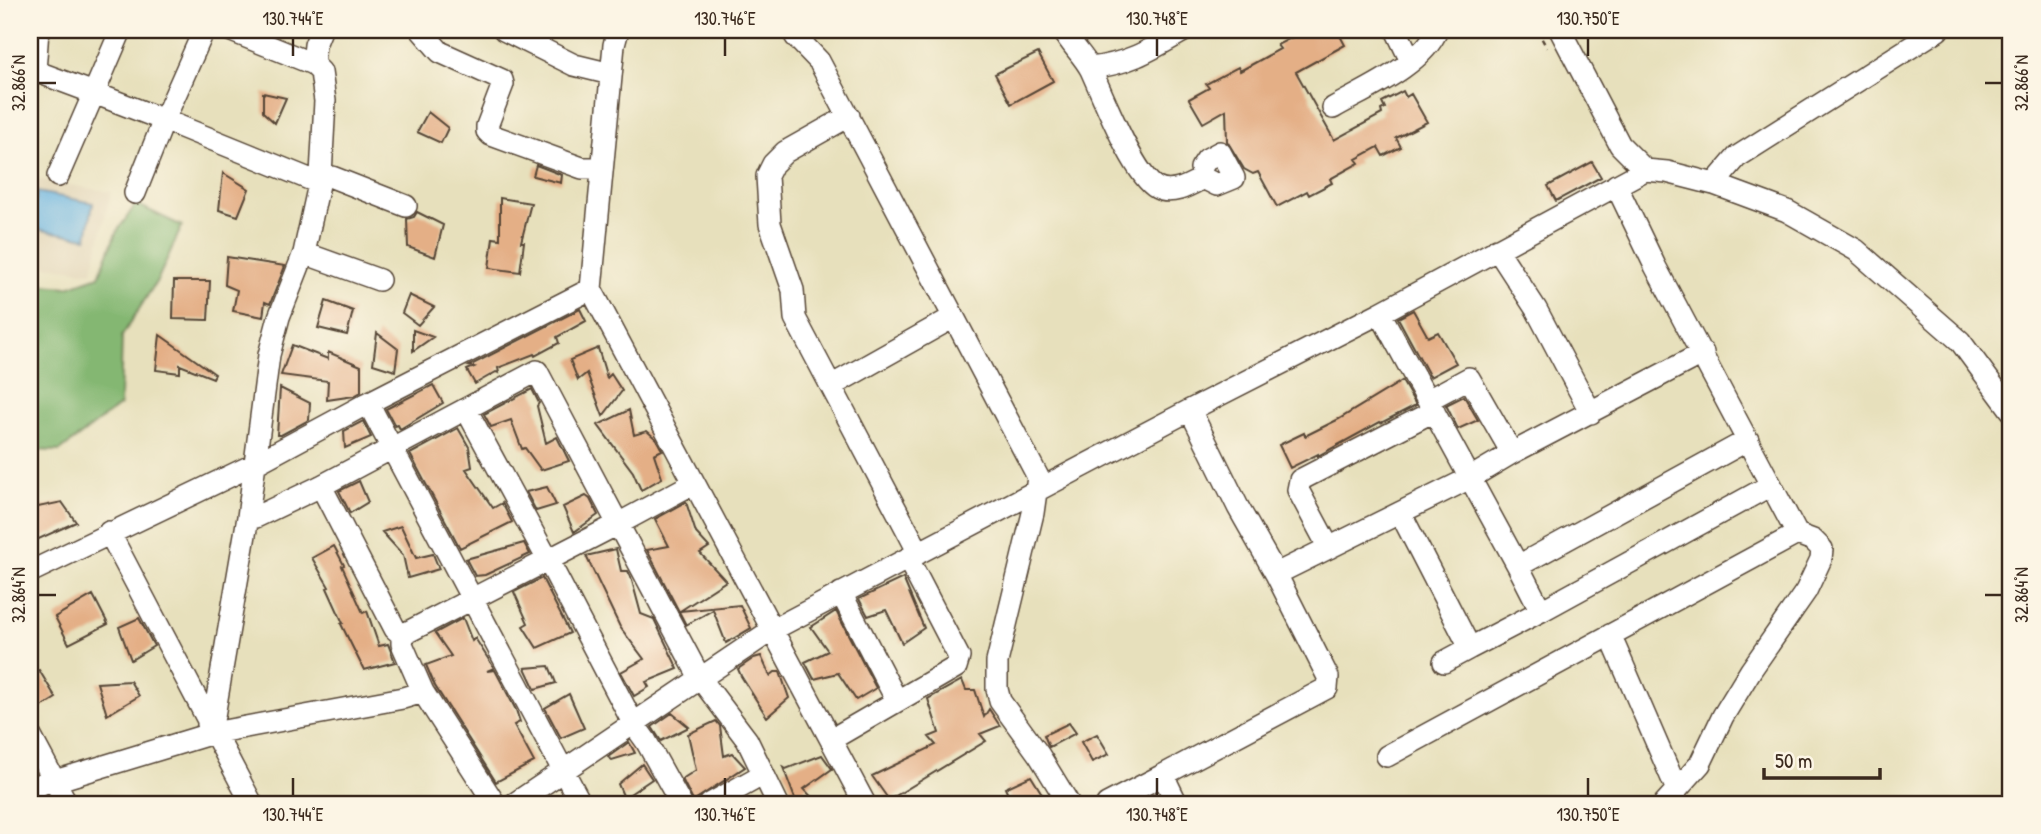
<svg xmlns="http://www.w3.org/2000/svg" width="2041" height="834" font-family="'Patrick Hand',sans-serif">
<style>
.built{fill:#e0d3b4}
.forest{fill:#84b772;stroke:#607048;stroke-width:2}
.water{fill:#67b3e0;stroke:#516e7f;stroke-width:2}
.building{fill:#e4af86}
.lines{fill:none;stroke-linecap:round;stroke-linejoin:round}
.minor-casing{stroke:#554536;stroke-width:24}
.path{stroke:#554536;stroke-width:2.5;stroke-dasharray:5 5;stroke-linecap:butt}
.minor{stroke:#fff;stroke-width:21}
.ticks{fill:none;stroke:#3b2a1e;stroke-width:2.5}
.neatline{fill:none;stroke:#3b2a1e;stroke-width:2.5}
.ticks-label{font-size:18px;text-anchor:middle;fill:#3b2a1e}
</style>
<rect width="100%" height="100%" fill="#fcf5e5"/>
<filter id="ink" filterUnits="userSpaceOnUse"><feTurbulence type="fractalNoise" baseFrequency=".0143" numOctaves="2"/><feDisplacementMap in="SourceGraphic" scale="14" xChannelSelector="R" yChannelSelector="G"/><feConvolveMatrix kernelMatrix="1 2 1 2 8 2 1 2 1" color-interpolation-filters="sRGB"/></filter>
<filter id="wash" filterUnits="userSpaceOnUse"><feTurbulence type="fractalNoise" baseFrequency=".00686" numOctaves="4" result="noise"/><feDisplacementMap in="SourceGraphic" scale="28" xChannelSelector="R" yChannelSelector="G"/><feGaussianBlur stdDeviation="1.57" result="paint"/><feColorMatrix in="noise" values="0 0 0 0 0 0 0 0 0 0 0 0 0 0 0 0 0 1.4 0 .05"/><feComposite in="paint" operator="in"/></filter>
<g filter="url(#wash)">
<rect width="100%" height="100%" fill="#e7e0bc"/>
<path class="built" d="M30 178 111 192 92 272 30 264Z"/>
<path class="forest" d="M136 204 182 226 158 279 122 336 120 405 60 451 30 450V284L68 287 99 276 116 233Z"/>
<path class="water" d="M37 192 93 203 87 238 30 228Z"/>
<g id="blocks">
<path class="building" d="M1306 30H1337L1345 45 1296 72 1334 140 1382 114 1381 110 1385 108 1382 102 1403 91 1406 97 1411 94 1427 122 1396 138 1401 147 1383 156 1378 147 1356 159 1359 163 1330 179 1332 183 1309 195 1307 191 1277 207 1258 172 1253 174 1244 169 1227 141 1226 110 1203 123 1189 99 1209 88 1206 84 1238 67 1240 71 1280 49 1277 45Z
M1038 53 1053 81 1011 104 995 74Z
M263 93 286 98 275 123 263 112Z
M428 112 448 128 441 143 417 132Z
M1592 162 1601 177 1556 201 1548 186Z
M536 165 562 175 561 183 533 176Z
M223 173 249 189 238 216 219 210Z
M500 198 531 203 521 242H524L520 272 489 268 493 238 500 239Z
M417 212 443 225 435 257 408 247 407 219 414 217Z
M227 257 285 266 270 304 265 302 263 317 233 311 237 290 225 285Z
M174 281H210L208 320 173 319Z
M409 295 434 307 418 325 402 313Z
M326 301 353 311 347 335 318 328Z
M580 309 586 321 557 337 559 343 535 356 534 354 498 368 499 373 496 372 475 384 467 370 474 367 469 366Z
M1413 310 1428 337 1438 332 1456 363 1430 377 1398 318Z
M413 330 433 337 413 351Z
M377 333 398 349 395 371 373 364Z
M160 335 215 374 213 378 180 365V373L156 370Z
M292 345 328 359V352L361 366V392L354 396 327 400 328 381 281 375Z
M598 348 607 378 611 374 622 391 603 416 587 373 578 380 570 360Z
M1402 381 1416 405 1381 423 1380 422 1318 456V454L1290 468 1279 445 1304 433 1305 436 1339 419Z
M433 385 443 403 400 429 398 425 395 426 386 409Z
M280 388 310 403 309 420 281 435H277Z
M532 389 539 403 537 406 546 443 557 437 569 461 541 470 525 448 522 449 511 420 491 427 484 414Z
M1464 396 1478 420 1458 429 1446 405Z
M629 410 634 435 647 431 656 439 662 450 654 454 662 478 641 490 633 472 598 425Z
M363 421 371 437 345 448 344 431Z
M458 428 469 447 472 467 466 469 493 508 502 503 512 522 460 548 410 454Z
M359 481 368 502 350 513 339 491Z
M547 487 556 505 536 511 526 492Z
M586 496 590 499 598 515 574 532 563 507Z
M62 502 76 522 30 543 33 508Z
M686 502 696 533 709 547 700 553 726 581 680 611 740 605 751 628 726 643 713 610 686 625 647 550 669 546 655 519Z
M401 526 416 558 433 554 439 569 408 578 403 555 382 532Z
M524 543 530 554 485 575 475 576 466 559Z
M334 546 344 565 342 566 363 613 367 611 379 646 388 644 395 662 364 670 341 624 343 623 327 588 329 587 312 558Z
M616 549 621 571H628L631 577 641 614 654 619 678 669 646 682 649 687 634 696 621 672 644 659 620 627 586 556Z
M542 578 570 633 537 648 523 626 528 623 514 592Z
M903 578 924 628 902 643 886 610 868 616 859 599Z
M93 595 108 624 69 644 55 617Z
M836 611 876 688 856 700 838 673 814 679 805 662 828 651 811 627Z
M139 618 154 646 131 660 119 627Z
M463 618 472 641 475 638 494 668 487 671 495 670 516 710 520 722 514 725 534 762 496 782 435 686 426 665 451 656 435 633Z
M761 656 770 676 775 672H780L789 698 767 717 741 676 738 669 754 658Z
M549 666 556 683 535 689 525 668Z
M39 670 56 698 30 714V674Z
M962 680 966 690H975L984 717 989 709 1000 726 980 734 986 741 889 800 872 776 936 745 929 737 939 733 928 699Z
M130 681 139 696 107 715 97 683Z
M569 694 584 728 561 738 545 708Z
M672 713 689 727 661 741 652 727Z
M716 721 720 726 724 756 732 753 745 767 693 801 682 779 696 770 688 734Z
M1069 723 1076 733 1049 747 1044 735Z
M1097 734 1109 754 1092 762 1081 742Z
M629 742 635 753 612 760 608 757Z
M822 755 832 769 804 789 818 804H797L783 767 786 769Z
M642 764 652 779 624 798 618 784Z
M1031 776 1044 797 1032 804H1012L1005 788Z"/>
</g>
</g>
<g filter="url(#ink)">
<use href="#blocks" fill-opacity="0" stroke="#554536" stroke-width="2"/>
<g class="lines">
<defs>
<path id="minor" d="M38 30 35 71 94 93 58 176
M121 30 94 93 164 120 135 193
M204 30 164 120 319 183
M421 30 440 52 502 80 503 84 487 126V131L491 135 582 168H602
M504 30 574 65 611 74
M618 30 614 45 591 289 865 804
M792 30 796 37 819 61 1038 477 1033 513 997 662V689L1000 701 1039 755 1069 804
M1063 30C1071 45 1084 56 1091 70 1103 96 1134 176 1157 188 1172 196 1190 185 1203 178
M1396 30 1411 61
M1560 30 1620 145 1645 170
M313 64 315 45 321 30
M1090 68C1129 64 1152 49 1185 30
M1333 108C1364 90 1423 65 1437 30
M1220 152 1234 178 1217 185 1203 178 1201 168 1207 159Z
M321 175 332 177 406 206
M1714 184 1737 157 1938 30
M1497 249 1536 309 1591 413
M304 253 379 280
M1380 313 1518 566
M831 386 795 318 793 290 770 224 767 176 773 164 785 152 849 116
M1428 400 1469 378 1512 453
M368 403 581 804
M1190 410 1238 507 1276 574
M1748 440 1518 566 1541 611 1771 485
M694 483 618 524 700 678 747 740 778 804
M321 486 395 629 402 635
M1401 514 1470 648 1541 611
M248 517H256L321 486 537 371 618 524 548 560 633 723 646 741 681 804
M109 532 252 804
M1329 548 1298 490 1300 480 1434 411
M919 553 831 386 952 318
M30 572 255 464 368 403 591 289
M841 593 897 701
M1610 635 1677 790
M1444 662 1470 648
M423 692 402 644V635L548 560 466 409
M208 724 214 716 248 517 269 355 279 317 304 253 321 175 325 101 321 72 313 64 229 30
M30 735 67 804
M832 739 956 667 959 657 908 559
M1387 756 1797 534 1655 266 1616 185
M1163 775 1327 688 1328 677 1276 574 1470 478 1512 453 1703 353
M55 781 213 733 403 698 423 692 495 804
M30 790 53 778
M514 804 772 630 1190 410 1380 313 1645 170 1667 172 1714 184 1787 211 1856 250 1960 341 2011 410
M710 804 762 775
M1107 804 1163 775 1177 804
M1664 804 1700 764 1723 716 1751 670 1806 591 1821 559 1822 549 1813 540 1797 534"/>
</defs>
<use href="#minor" class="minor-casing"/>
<path class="path" d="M1537 30 1547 48"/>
<use href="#minor" class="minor"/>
</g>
</g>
<path class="ticks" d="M293 38V56M725 38V56M1157 38V56M1588 38V56M38 83H56M1985 83H2002M38 595H56M1985 595H2002M293 778V796M725 778V796M1157 778V796M1588 778V796"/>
<rect width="2041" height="834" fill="none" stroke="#fcf5e5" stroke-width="77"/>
<path d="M1764 768v10h116v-10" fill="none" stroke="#3b2a1e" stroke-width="3.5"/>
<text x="1775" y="768" font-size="21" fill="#3b2a1e" stroke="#fcf5e5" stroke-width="5" paint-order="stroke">50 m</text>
<rect x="38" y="38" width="1964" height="758" class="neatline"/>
<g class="ticks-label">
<text x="293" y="25">130.744°E</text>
<text x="725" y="25">130.746°E</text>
<text x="1157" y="25">130.748°E</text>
<text x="1588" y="25">130.750°E</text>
<text transform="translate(19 83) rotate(-90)" y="6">32.866°N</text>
<text transform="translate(2022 83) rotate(-90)" y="6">32.866°N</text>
<text transform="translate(19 595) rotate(-90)" y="6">32.864°N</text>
<text transform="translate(2022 595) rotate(-90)" y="6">32.864°N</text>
<text x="293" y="821">130.744°E</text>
<text x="725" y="821">130.746°E</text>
<text x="1157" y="821">130.748°E</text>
<text x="1588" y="821">130.750°E</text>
</g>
</svg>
